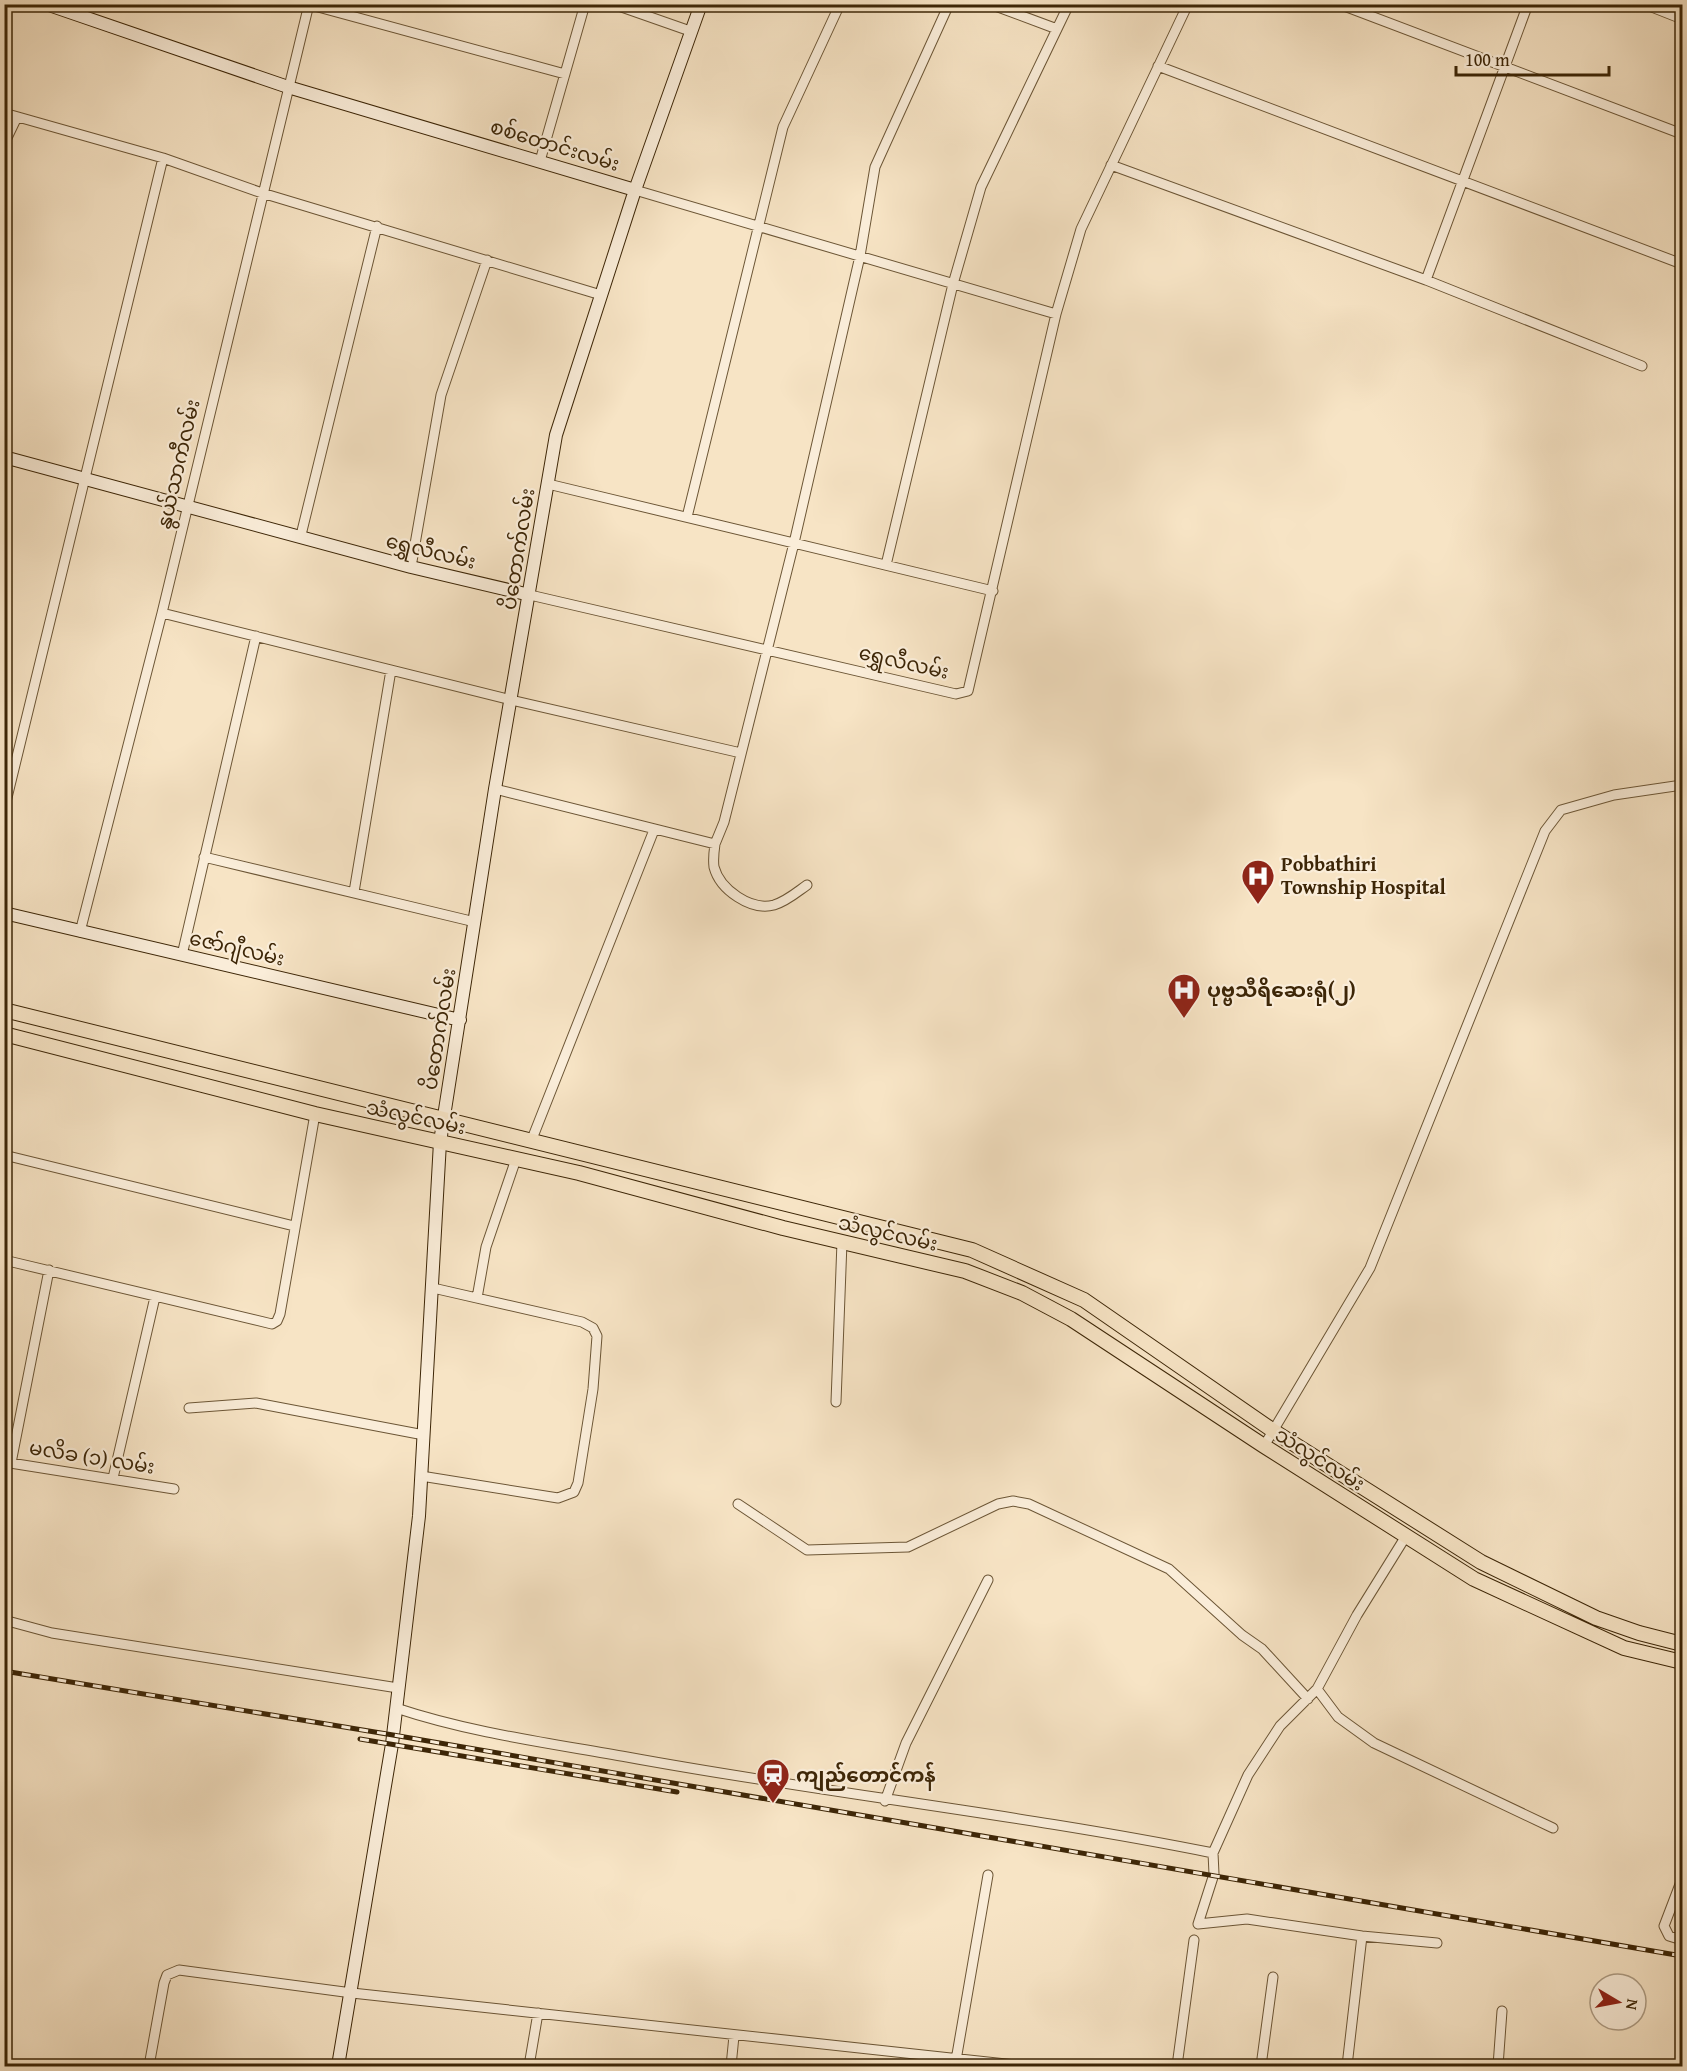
<svg xmlns="http://www.w3.org/2000/svg" width="1687" height="2071" font-family="'Gentium Book Plus','Noto Sans Myanmar',serif">
<style>
.lines{fill:none;stroke-linecap:round;stroke-linejoin:round}
.street-casing{stroke:#6c5636;stroke-width:11}
.secondary-casing{stroke:#3d2607;stroke-width:14}
.primary-casing{stroke:#3d2607;stroke-width:16}
.street{stroke:#faedd9;stroke-width:9}
.secondary{stroke:#faedd9;stroke-width:12}
.primary{stroke:#f7e4c5;stroke-width:14}
.rail-casing{stroke:#3d2607;stroke-width:5}
.rail{stroke:#faedd9;stroke-width:3;stroke-dasharray:9;stroke-linecap:butt}
.labels{text-anchor:middle;stroke-width:4.5;stroke-linejoin:round;paint-order:stroke}
.street-label{font-size:20px;fill:#3d2607;stroke:#faedd9}
.poi-label{font-size:20px;font-weight:bold;fill:#3d2607;stroke:#faedd9;text-anchor:start}
</style>
<rect width="100%" height="100%" fill="#f7e4c5"/>
<filter id="stains"><feTurbulence type="fractalNoise" baseFrequency=".00333" numOctaves="4"/><feColorMatrix values="0 0 0 0 .2 0 0 0 0 .09 0 0 0 0 .02 0 0 0 .5 -.17"/></filter>
<radialGradient id="worn" r=".72"><stop offset=".6" stop-color="#630" stop-opacity="0"/><stop offset="1" stop-color="#630" stop-opacity=".3"/></radialGradient>
<g class="lines">
<defs>
<path id="street" d="M307 4 565 74
M613 4 690 31
M990 4 1057 29
M1339 4 1682 134
M1644 4 1682 19
M1158 66 1682 264
M4 113 163 158 262 193 601 295
M4 144 17 117
M540 161 585 4
M1111 165 1426 280 1642 366
M635 190 1056 314
M1426 280 1528 4
M548 484 993 591
M687 517 783 127 840 4
M301 535 377 226
M886 565 953 284 981 187 1069 4
M411 567 441 395 487 260
M530 595 956 694 968 691 1056 314 1081 229 1188 4
M162 613 511 700 741 753
M495 789 715 844 724 822 794 543 860 256 875 167 949 4
M4 810 163 158
M715 844C714 851 713 860 714 867 720 890 751 911 774 905 787 901 797 892 807 885
M204 857 475 922
M354 892 391 670
M80 932 162 613 309 4
M182 955 256 636
M532 1139 654 830
M4 1155 294 1226
M4 1260 272 1324 277 1321 280 1314 315 1114
M477 1298 486 1247 516 1159
M836 1402 842 1242
M189 1408 256 1403 424 1435
M1264 1446 1370 1268 1545 831 1561 810 1614 795 1682 785
M4 1462 174 1489
M11 1463 49 1270
M421 1476 558 1498 574 1492 578 1483 593 1389 597 1336 593 1328 582 1322 433 1288
M113 1478 155 1297
M738 1504 807 1550 908 1547 998 1504 1013 1501 1029 1504 1169 1569 1242 1635 1262 1649 1308 1699
M1406 1536 1357 1615 1317 1689 1280 1726 1248 1775 1213 1853 1214 1874 1198 1924 1247 1919 1362 1936 1437 1943
M4 1620 52 1633 398 1688
M1317 1689 1338 1717 1374 1743 1553 1828
M396 1708C471 1733 549 1743 627 1757 822 1793 1019 1814 1213 1853
M885 1801 906 1743 988 1580
M1682 1879 1664 1926 1669 1936 1682 1940
M17 2066H18
M149 2066 164 1983 167 1975 179 1970 352 1993 1025 2066
M529 2066 538 2013
M731 2066 734 2036
M955 2066 988 1875
M1177 2066 1194 1940
M1261 2066 1273 1977
M1347 2066 1362 1936
M1498 2066 1502 2011"/>
<path id="secondary" d="M46 4 288 87 635 190
M4 457 411 567 530 595
M4 913 460 1020
M338 2066 392 1744 419 1516 440 1142 495 789 556 435 635 190 701 4"/>
<path id="primary" d="M4 1010 972 1250 1084 1300 1275 1432 1481 1562 1596 1618 1639 1633 1682 1644
M4 1034 315 1114 579 1173 783 1228 965 1271 1022 1293 1071 1319 1264 1446 1474 1579 1624 1648 1682 1662"/>
</defs>
<use href="#street" class="street-casing"/>
<use href="#secondary" class="secondary-casing"/>
<use href="#primary" class="primary-casing"/>
<use href="#street" class="street"/>
<use href="#secondary" class="secondary"/>
<use href="#primary" class="primary"/>
<defs>
<path id="rail" d="M4 1671 393 1735 1682 1956
M360 1739 677 1792"/>
</defs>
<use href="#rail" class="rail-casing"/>
<use href="#rail" class="rail"/>
</g>
<defs>
<symbol id="hospital-pin" viewBox="-11 -11 22 30"><path d="M0 17L-7.5 6A9.5 9.5 0 1 1 7.5 6Z" fill="#8f2418" stroke="#faedd9"/><path d="M-5-5h3v3.5h4V-5h3V5h-3V1.5h-4V5h-3Z" fill="#fff"/></symbol>
<symbol id="station-pin" viewBox="-11 -11 22 30"><path d="M0 17L-7.5 6A9.5 9.5 0 1 1 7.5 6Z" fill="#8f2418" stroke="#faedd9"/><path d="M-3-6H3Q5-6 5-4V2Q5 4 3 4L4.5 6H3L1.5 4h-3L-3 6H-4.5L-3 4Q-5 4-5 2V-4Q-5-6-3-6ZM-3.5-4v3h7v-3ZM-3.5 1v1.5H-2V1ZM2 1v1.5H3.5V1Z" fill="#fff"/></symbol>
</defs>
<g fill-rule="evenodd">
<use href="#hospital-pin" x="1239" y="857" width="38" height="52"/>
<use href="#hospital-pin" x="1165" y="971" width="38" height="52"/>
<use href="#station-pin" x="754" y="1756" width="38" height="52"/>
</g>
<g class="labels">
<g class="street-label">
<text transform="translate(555 145) rotate(17)" y="7">စစ်တောင်းလမ်း</text>
<text transform="translate(178 464) rotate(-77)" y="7">နွယ်သာကီလမ်း</text>
<text transform="translate(518 549) rotate(-81)" y="7">ပိတောက်လမ်း</text>
<text transform="translate(431 551) rotate(14)" y="7">ရွှေလီလမ်း</text>
<text transform="translate(904 662) rotate(13)" y="7">ရွှေလီလမ်း</text>
<text transform="translate(237 948) rotate(13)" y="7">ဇော်ဂျီလမ်း</text>
<text transform="translate(439 1029) rotate(-81)" y="7">ပိတောက်လမ်း</text>
<text transform="translate(416 1117) rotate(12)" y="7">သံလွင်လမ်း</text>
<text transform="translate(888 1233) rotate(13)" y="7">သံလွင်လမ်း</text>
<text transform="translate(92 1457) rotate(9)" y="7">မလိခ (၁) လမ်း</text>
<text transform="translate(1320 1459) rotate(32)" y="7">သံလွင်လမ်း</text>
</g>
<g class="poi-label">
<text x="1281" y="871">Pobbathiri<tspan x="1281" dy="23">Township Hospital</tspan></text>
<text x="1207" y="997">ပုဗ္ဗသီရိဆေးရုံ(၂)</text>
<text x="796" y="1782">ကျည်တောင်ကန်</text>
</g>
</g>
<rect width="1687" height="2071" fill="none" stroke="#f7e4c5" stroke-width="24"/>
<rect x="6" y="6" width="1675" height="2059" fill="none" stroke="#3d2607" stroke-width="3"/>
<rect x="12" y="12" width="1663" height="2047" fill="none" stroke="#3d2607" stroke-width="1.5"/>
<g transform="translate(1618 2002) rotate(100)"><circle r="28" fill="#faedd9" stroke="#ae9d85" stroke-width="1.5"/>
<path d="M0-4.5L10 22L0 15L-10 22Z" fill="#8f2418"/>
<text y="-9" font-size="16" font-weight="bold" text-anchor="middle" fill="#3d2607">N</text>
</g>
<path d="M1456 66v9h153v-9" fill="none" stroke="#3d2607" stroke-width="3"/>
<text x="1465" y="66" font-size="18" fill="#3d2607" stroke="#faedd9" stroke-width="4.5" paint-order="stroke">100 m</text>
<rect width="100%" height="100%" filter="url(#stains)"/>
<rect width="100%" height="100%" fill="url(#worn)"/>
</svg>
